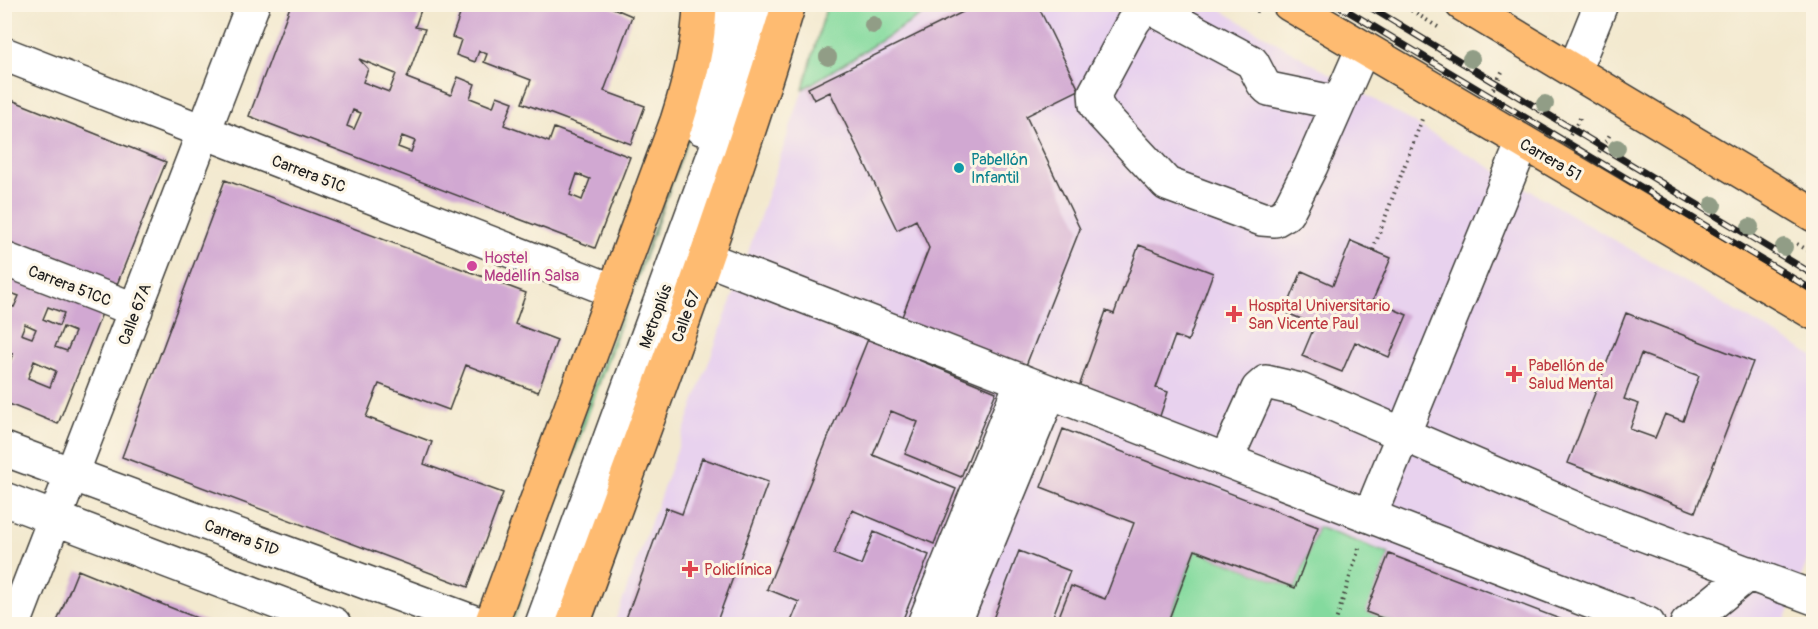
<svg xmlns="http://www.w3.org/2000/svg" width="1818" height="629" font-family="Pangolin,sans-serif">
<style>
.built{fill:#e8d2ee}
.green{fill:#84da9e;stroke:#507b5d;stroke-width:1.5}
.building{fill:#d1a8d2;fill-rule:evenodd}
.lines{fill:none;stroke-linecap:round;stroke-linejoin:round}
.minor-casing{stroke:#3c3b37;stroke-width:36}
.major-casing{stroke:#3c3b37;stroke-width:36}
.path{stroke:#3c3b37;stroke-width:4;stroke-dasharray:1.5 4.5;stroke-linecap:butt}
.minor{stroke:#fff;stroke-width:33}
.major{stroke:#febb71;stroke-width:33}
.rail-casing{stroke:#1c1c1c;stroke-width:7}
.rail{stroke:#fcf5e5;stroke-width:4.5;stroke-dasharray:14;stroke-linecap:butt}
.tree{fill:#919d86}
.culture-dot{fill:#0f9aa8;stroke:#fcf5e5;stroke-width:2}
.hotel-dot{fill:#d1479c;stroke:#fcf5e5;stroke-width:2}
.health-dot{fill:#e0444e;stroke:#fcf5e5;stroke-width:2}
.labels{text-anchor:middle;stroke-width:6;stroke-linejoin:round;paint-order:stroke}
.culture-label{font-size:16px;fill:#0d838f;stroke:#fcf5e5;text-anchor:start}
.street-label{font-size:16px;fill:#1c1c1c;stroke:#fcf5e5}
.hotel-label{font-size:16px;fill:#b23c85;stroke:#fcf5e5;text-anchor:start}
.health-label{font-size:16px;fill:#be3a42;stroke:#fcf5e5;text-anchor:start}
</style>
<rect width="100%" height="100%" fill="#fcf5e5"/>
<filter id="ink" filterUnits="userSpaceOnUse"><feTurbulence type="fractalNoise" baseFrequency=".0167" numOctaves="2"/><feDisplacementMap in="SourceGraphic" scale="12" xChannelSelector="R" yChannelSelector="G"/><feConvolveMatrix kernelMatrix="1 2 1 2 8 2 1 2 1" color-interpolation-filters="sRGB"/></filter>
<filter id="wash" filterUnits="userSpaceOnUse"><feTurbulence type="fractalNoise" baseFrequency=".008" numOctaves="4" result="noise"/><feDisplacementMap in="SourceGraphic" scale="24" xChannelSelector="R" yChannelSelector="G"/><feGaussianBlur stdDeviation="1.35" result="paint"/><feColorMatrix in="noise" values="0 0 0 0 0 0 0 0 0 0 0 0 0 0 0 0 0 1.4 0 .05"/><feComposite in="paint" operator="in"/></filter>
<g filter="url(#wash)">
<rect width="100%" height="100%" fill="#f3e9cf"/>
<path class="built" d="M938 5H1212L1813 356V545L1784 624H614L741 273 803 89Z"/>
<path class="green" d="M827 5V4L938 5 803 89Z
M701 103 512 624H505Z
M1318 527 1389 554 1367 612 1398 624H1172L1168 623 1195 550 1295 588Z"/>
<g id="blocks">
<path class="building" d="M291 4H423L415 27 425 29 407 78 451 95 458 77 475 84 470 98 493 107 497 96 513 102 504 125 549 142 554 128 630 157 595 248 249 116ZM359 59 396 74 389 92 363 82 368 69ZM353 110 361 113 354 129 347 126ZM402 136 415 141 411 152 398 147ZM577 174 590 179 582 200 570 195Z
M475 4H604L632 16 604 91 645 106 631 144 522 103 531 80 484 62 487 54 479 51 475 62 456 55 461 40 452 37 463 6 473 10Z
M979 4H1037L1079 90 1026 116 1080 229 1025 368 901 319 929 248 916 220 897 230 830 92 814 100 808 88Z
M4 97 166 162 114 292 4 248Z
M225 180 526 293 515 324 557 340 538 392 466 365 449 410 379 384 366 417 432 442 424 464 503 493 468 587 122 457Z
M1351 241 1391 258 1373 300 1407 315 1389 357 1355 342 1342 372 1302 356 1315 325 1285 312 1302 271 1333 285Z
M1139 245 1213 273 1188 341 1175 336 1156 388 1168 392 1156 428 1075 398 1106 311 1114 314Z
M4 272 103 311 58 424 4 402V367L7 368 13 354 4 351 6 316 4 304 14 307 19 296 8 292 4 300ZM48 307 64 313 59 326 43 319ZM25 324 36 329 32 338 21 334ZM63 327 75 332 67 351 55 347ZM34 361 56 371 50 387 28 378Z
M1626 313 1753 362 1695 512 1568 463ZM1641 354 1699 376 1683 421 1665 414 1655 438 1630 429 1639 404 1624 399Z
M868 339 996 392 961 477 905 454 918 422 891 411 873 455 956 489 934 544 852 510 834 554 861 565 874 532 929 555 901 624H790L799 602 767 589Z
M1063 429 1318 527 1295 588 1195 550 1167 624H1056L1071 586 1105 599 1134 523 1041 487Z
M702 458 768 482 716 624H624L666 508 682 514Z
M1019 551 1070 571 1050 624H991Z
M1389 554 1573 624H1398L1366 612Z
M78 570 154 601 212 624H56Z"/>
</g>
</g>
<g filter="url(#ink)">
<use href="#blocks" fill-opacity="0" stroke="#3c3b37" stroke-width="1.5"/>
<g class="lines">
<defs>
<path id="minor" d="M4 54 614 291
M1574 71 1601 4
M1337 103 1269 89 1263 83 1252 62 1151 8 1141 11 1133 22 1095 93 1096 105 1102 114 1167 184 1262 219 1275 220 1287 213 1311 166 1363 48
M701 128C715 89 726 47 727 4
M705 258 1648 624
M4 259 136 310
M4 449 479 624
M1226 460 1258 389 1266 382 1300 390 1591 515 1814 598
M4 499 334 624
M1370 515 1523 142
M14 624 253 4
M542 624 733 103 761 4
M924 624 1022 381
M954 624 1050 392
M1687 624 1749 573"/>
<path id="major" d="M1289 4 1814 313
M1462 4 1814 215
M491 624 677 121C689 83 699 45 700 4
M573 624C648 419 725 214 789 4"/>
</defs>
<use href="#minor" class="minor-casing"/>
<use href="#major" class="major-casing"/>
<path class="path" d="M1247 4 1259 12
M1401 4 1441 29
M1493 89 1504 68
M1570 135 1582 115
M1599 152 1611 133
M1797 244 1814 254
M1373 250 1422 119
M1335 624 1360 545"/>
<use href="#minor" class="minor"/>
<use href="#major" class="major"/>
<defs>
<path id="rail" d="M1336 4 1814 291
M1365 4 1814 275"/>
</defs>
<use href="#rail" class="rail-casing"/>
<use href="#rail" class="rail"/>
</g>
<g class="tree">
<circle cx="873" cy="25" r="9"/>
<circle cx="828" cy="57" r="9"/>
<circle cx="1471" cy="59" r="9"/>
<circle cx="1545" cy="104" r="9"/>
<circle cx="1617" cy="148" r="9"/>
<circle cx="1713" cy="205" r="9"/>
<circle cx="1750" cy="227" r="9"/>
<circle cx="1784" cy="247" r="9"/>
</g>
</g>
<circle class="culture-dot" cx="959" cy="168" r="6"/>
<circle class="hotel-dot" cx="472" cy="266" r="6"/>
<g class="health-dot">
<path d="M1231 305h6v6h6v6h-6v6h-6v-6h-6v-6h6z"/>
<path d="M1511 365h6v6h6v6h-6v6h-6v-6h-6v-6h6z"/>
<path d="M687 560h6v6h6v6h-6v6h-6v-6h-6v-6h6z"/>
</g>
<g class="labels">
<g class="culture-label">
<text x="971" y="165">Pabellón<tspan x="971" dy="18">Infantil</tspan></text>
</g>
<g class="street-label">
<text transform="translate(1551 159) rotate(30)" y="6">Carrera 51</text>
<text transform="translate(309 173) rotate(21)" y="6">Carrera 51C</text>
<text transform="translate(70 285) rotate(21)" y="6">Carrera 51CC</text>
<text transform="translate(134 314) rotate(-69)" y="6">Calle 67A</text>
<text transform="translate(655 316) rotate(-70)" y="6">Metroplús</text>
<text transform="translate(685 316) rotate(-70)" y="6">Calle 67</text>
<text transform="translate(242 537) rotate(20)" y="6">Carrera 51D</text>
</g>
<g class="hotel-label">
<text x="484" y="263">Hostel<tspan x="484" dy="18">Medellín Salsa</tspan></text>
</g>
<g class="health-label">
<text x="1248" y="311">Hospital Universitario<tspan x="1248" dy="18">San Vicente Paul</tspan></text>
<text x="1528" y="371">Pabellón de<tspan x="1528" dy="18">Salud Mental</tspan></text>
<text x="704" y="575">Policlínica</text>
</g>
</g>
<rect width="1818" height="629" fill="none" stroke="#fcf5e5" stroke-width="24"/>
</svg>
